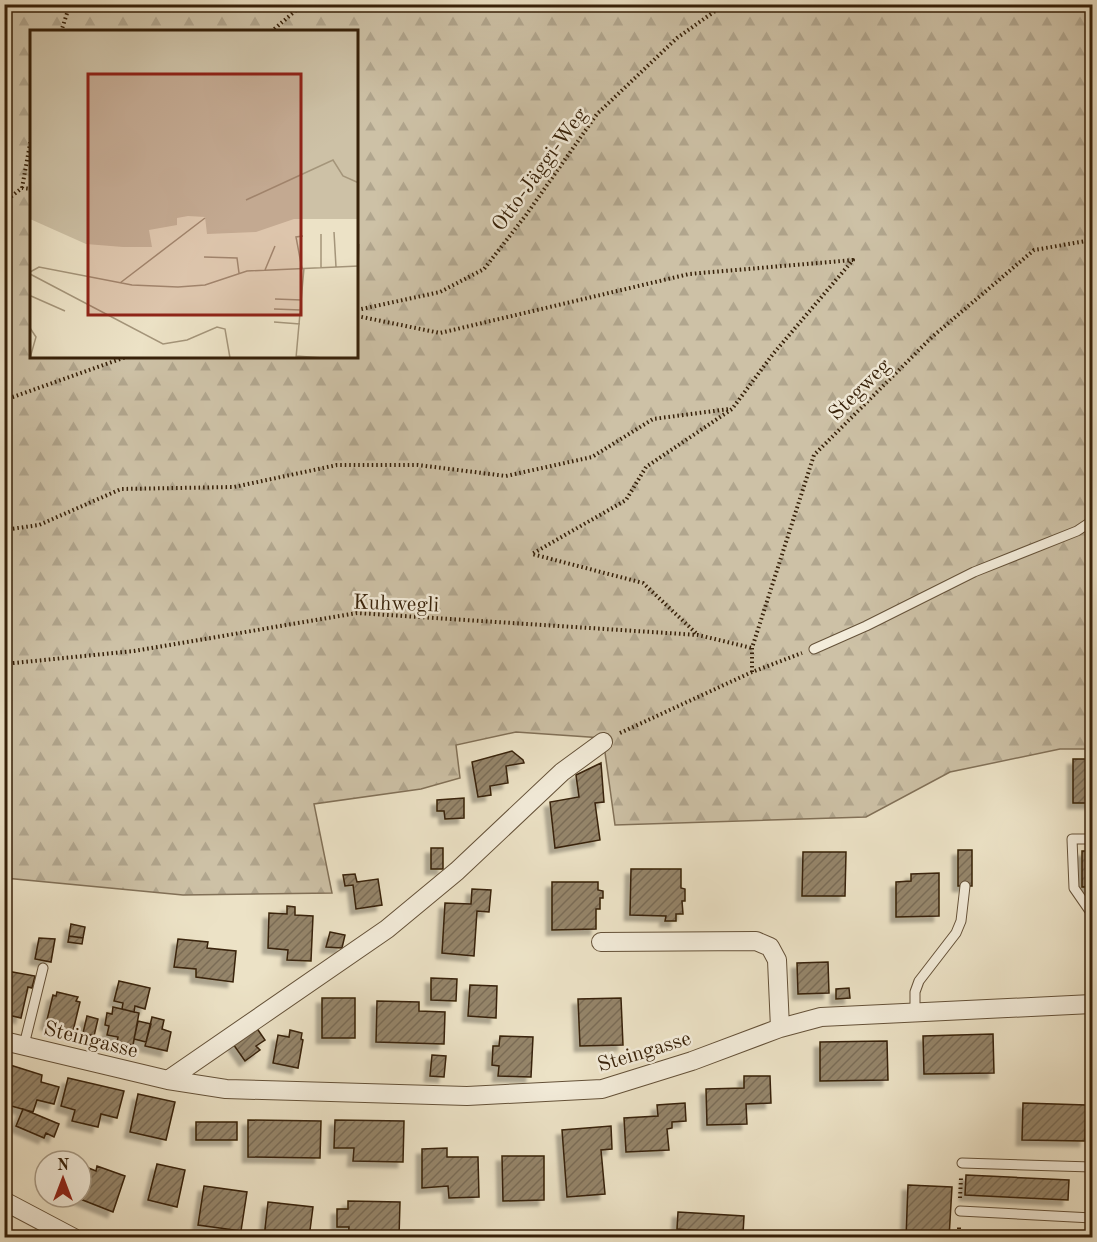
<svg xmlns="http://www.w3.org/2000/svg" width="1097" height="1242" font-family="'Old Standard TT',serif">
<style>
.forest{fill:url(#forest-firs);stroke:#827158;stroke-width:1.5;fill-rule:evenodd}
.building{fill:url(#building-hatch);stroke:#372109;stroke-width:1.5;filter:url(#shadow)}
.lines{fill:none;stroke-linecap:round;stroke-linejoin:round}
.service-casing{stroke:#645138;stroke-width:11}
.minor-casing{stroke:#645138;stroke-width:20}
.path{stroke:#372109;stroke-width:4;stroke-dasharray:1.5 3;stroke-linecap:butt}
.service{stroke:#f3ecda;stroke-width:9}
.minor{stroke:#f3ecda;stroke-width:18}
.labels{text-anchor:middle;stroke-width:5;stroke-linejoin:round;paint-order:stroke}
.street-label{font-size:21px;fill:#372109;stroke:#f3ecda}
.inset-road{fill:none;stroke:#a4957a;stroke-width:1.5}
.view{fill:#8f2418;fill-opacity:0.15;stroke:#8f2418;stroke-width:3}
.inset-edge{fill:none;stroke:#372109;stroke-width:3}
</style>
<defs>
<pattern id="forest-firs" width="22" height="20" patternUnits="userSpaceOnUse" patternTransform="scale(1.5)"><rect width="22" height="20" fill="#cdc1a6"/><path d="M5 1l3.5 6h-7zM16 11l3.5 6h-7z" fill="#b1a68e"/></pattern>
<pattern id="building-hatch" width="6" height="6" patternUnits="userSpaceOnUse" patternTransform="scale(1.5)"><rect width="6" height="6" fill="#95856b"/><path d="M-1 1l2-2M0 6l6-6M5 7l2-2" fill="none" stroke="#7a6c56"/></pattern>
<filter id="shadow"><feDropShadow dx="-5.5" dy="5.5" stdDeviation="1.5" flood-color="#0004"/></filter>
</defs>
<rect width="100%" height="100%" fill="#ece2c6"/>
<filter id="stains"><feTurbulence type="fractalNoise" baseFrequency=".00333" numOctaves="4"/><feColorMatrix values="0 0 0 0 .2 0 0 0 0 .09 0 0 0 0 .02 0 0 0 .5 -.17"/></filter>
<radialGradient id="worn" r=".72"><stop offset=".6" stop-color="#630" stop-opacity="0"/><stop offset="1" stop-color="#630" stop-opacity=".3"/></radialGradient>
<path class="forest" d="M4 5H1092V749H1060L950 772 866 817 615 825 603 738 516 732 456 745 460 778 421 789 314 804 332 893 183 895 5 878ZM32 32H357V357H32Z"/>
<path class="building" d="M512 751 523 760 524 763 506 766 508 783 490 786 491 795 478 797 472 762Z
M1073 759H1092V803H1073Z
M601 763 604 802 595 803 600 840 555 848 550 802 579 797 576 775Z
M464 798V818L445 819 444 811H437V800Z
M431 848H443V869H431Z
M958 850H972V886H958Z
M1082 851H1092V887H1082Z
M803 852H846L845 896H802Z
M631 869H681V888L685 889V901H682L683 914H676V921H665L666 916 630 915Z
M939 873V916L896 917V882L911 881V874Z
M355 874 357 882 378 879 382 905 356 909 353 885 345 886 343 875Z
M552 882H598V890L603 891V898H600V909H596V929L552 930Z
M472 889 491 890 489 912 477 911 474 956 442 953 445 903 471 904Z
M287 906 295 907V915L313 916 311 961 287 960 288 950 268 948 269 913 287 914Z
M71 924 85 927 83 938 69 936Z
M330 932 345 935 342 948 326 947Z
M69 936 83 938 82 944 68 942Z
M39 938 55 939 51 962 35 959Z
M178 939 208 942 207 948 236 951 233 982 196 977V969L174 967Z
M828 962 829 993 798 994 797 963Z
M7 971 35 976 32 988 28 987 21 1018 4 1014V973Z
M431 978 457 979 456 1001 431 1000Z
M119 981 150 988 145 1009 135 1006 134 1012 122 1009 123 1003 114 1001Z
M470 985 497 986 496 1018 468 1016Z
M849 988 850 998 836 999V989Z
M57 992 78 997 76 1001 80 1002 73 1031 46 1024 53 995 56 996Z
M322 998H355V1038H322Z
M621 998 623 1045 580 1046 578 999Z
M377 1001 419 1002V1011L445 1012 444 1044 376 1042Z
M113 1007 139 1013 133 1045 117 1042 118 1037 107 1035 109 1026 105 1025 107 1013 112 1014Z
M87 1016 98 1019 94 1036 83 1033Z
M152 1017 164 1020 162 1029 171 1032 167 1051 145 1046Z
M138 1021 151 1024 146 1042 134 1039Z
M256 1027 265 1040 256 1046 260 1050 245 1061 233 1044Z
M290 1030 302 1033 301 1039 303 1040 298 1068 273 1063 278 1035 289 1037Z
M993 1034 994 1073 924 1074 923 1036Z
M500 1036 533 1037 531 1077 498 1076 499 1066 492 1065 493 1046H499Z
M887 1041 888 1080 820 1081V1042Z
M432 1055 446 1056 444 1077 430 1076Z
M7 1064 42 1075 41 1082 59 1087 54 1104 37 1100 33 1112 4 1104V1072Z
M744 1076H770L771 1103 746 1104 747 1124 707 1125 706 1089 744 1088Z
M68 1078 124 1091 117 1118 101 1114 98 1127 72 1121 75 1110 61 1106Z
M138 1094 175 1102 166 1140 130 1132Z
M685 1103 686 1121 672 1122V1128L667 1129 669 1150 626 1152 624 1118 658 1116 657 1105Z
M1023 1103 1086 1105 1085 1141 1022 1140Z
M23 1109 59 1124 54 1137 46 1133 44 1138 16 1126Z
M248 1120 321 1121 320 1158 248 1157Z
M335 1120 404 1121 403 1162 353 1161 354 1148H334Z
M196 1122H237V1140H196Z
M611 1126 612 1149 601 1150 605 1194 567 1197 562 1130Z
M447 1148V1157H478L479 1197 449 1198 448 1186 422 1188V1149Z
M502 1156H544V1200L503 1201Z
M157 1164 185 1170 177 1207 148 1200Z
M81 1165 96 1171 97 1166 125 1176 113 1212 75 1197H81Z
M966 1175 1069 1180 1068 1200 965 1195Z
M908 1185 952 1187 949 1238H906Z
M204 1186 247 1192 241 1231 198 1225Z
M348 1201 400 1202 399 1238H348L349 1227H337V1209H348Z
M268 1202 313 1207 309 1238H264Z
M678 1212 744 1216 743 1234 677 1229Z
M1014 1231 1055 1233V1238H1014Z"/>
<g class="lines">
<defs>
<path id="service" d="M814 649 866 626 974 572 1077 531 1092 521
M1092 839H1072L1074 888 1092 914
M915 1012V992L919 981 956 933 961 921 965 886
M24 1045 43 968
M962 1163 1092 1167
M960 1211 1092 1218
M707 1238V1234"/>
<path id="minor" d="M601 942 756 941 770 947 777 960 780 1028
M4 1041 168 1080 226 1089 467 1096 602 1089 692 1061 780 1028 821 1017 1092 1004
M168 1080 387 929 457 871 562 772 603 742
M4 1201 74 1238"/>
</defs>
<use href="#service" class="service-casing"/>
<use href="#minor" class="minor-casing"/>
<path class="path" d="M61 32 70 4
M271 32 303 4
M22 188 32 133
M4 202 22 188 32 189
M357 310 440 292 484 269 526 215 597 114 677 38 725 4
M357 316 440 333 689 274 853 260 773 354 732 409 646 467 626 500 532 554 643 583 698 635
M4 400 126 357
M4 530 39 525 121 489 234 487 337 465H418L506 476 592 457 653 419 729 409
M4 664 134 651 357 613 698 635 752 648
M752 672V648L814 455 932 337 1034 250 1092 240
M620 733 752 672 802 653
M960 1198 961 1178
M959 1238V1226"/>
<use href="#service" class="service"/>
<use href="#minor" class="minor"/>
</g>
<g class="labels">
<g class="street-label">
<text transform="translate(539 169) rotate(-54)" y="7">Otto-Jäggi-Weg</text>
<text transform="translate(859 389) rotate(-45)" y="7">Stegweg</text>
<text transform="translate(396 603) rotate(2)" y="7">Kuhwegli</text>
<text transform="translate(91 1039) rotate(14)" y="7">Steingasse</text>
<text transform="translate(644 1051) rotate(-17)" y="7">Steingasse</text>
</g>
</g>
<g transform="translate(30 30)">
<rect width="328" height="328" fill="#ece2c6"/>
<path d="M0 0H328V189H264L226 202 177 204 175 187 158 186 147 188V195L119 200 122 217H93L56 214 0 189Z" fill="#cdc1a6"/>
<path class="inset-road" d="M216 170 303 130 313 146 329 153M304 202 306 237M174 227 207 228 209 243M328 236 329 214M291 238V204M272 239 266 207 273 206M235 240 245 216M0 242 9 237 102 255 148 257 175 255 217 241 329 236M0 244 133 314 157 310 187 297 195 299 200 328M90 253 175 188M1 266 35 281M245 269 272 270M244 279 271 280M244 292 270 294M0 298 6 307 0 328M266 326 293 328M266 328 274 238"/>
<path class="view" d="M58 44H271V285H58Z"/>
<rect width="328" height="328" class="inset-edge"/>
</g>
<rect width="1097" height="1242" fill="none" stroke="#ece2c6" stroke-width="24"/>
<rect x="6" y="6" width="1085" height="1230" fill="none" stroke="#372109" stroke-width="3"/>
<rect x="12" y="12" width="1073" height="1218" fill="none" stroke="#372109" stroke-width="1.5"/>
<g transform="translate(63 1179)"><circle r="28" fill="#f3ecda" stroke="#a89b86" stroke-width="1.5"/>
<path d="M0-4.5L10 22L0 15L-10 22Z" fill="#8f2418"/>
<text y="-9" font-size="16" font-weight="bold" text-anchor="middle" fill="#372109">N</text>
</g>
<rect width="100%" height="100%" filter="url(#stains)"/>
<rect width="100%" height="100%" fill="url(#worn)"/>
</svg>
